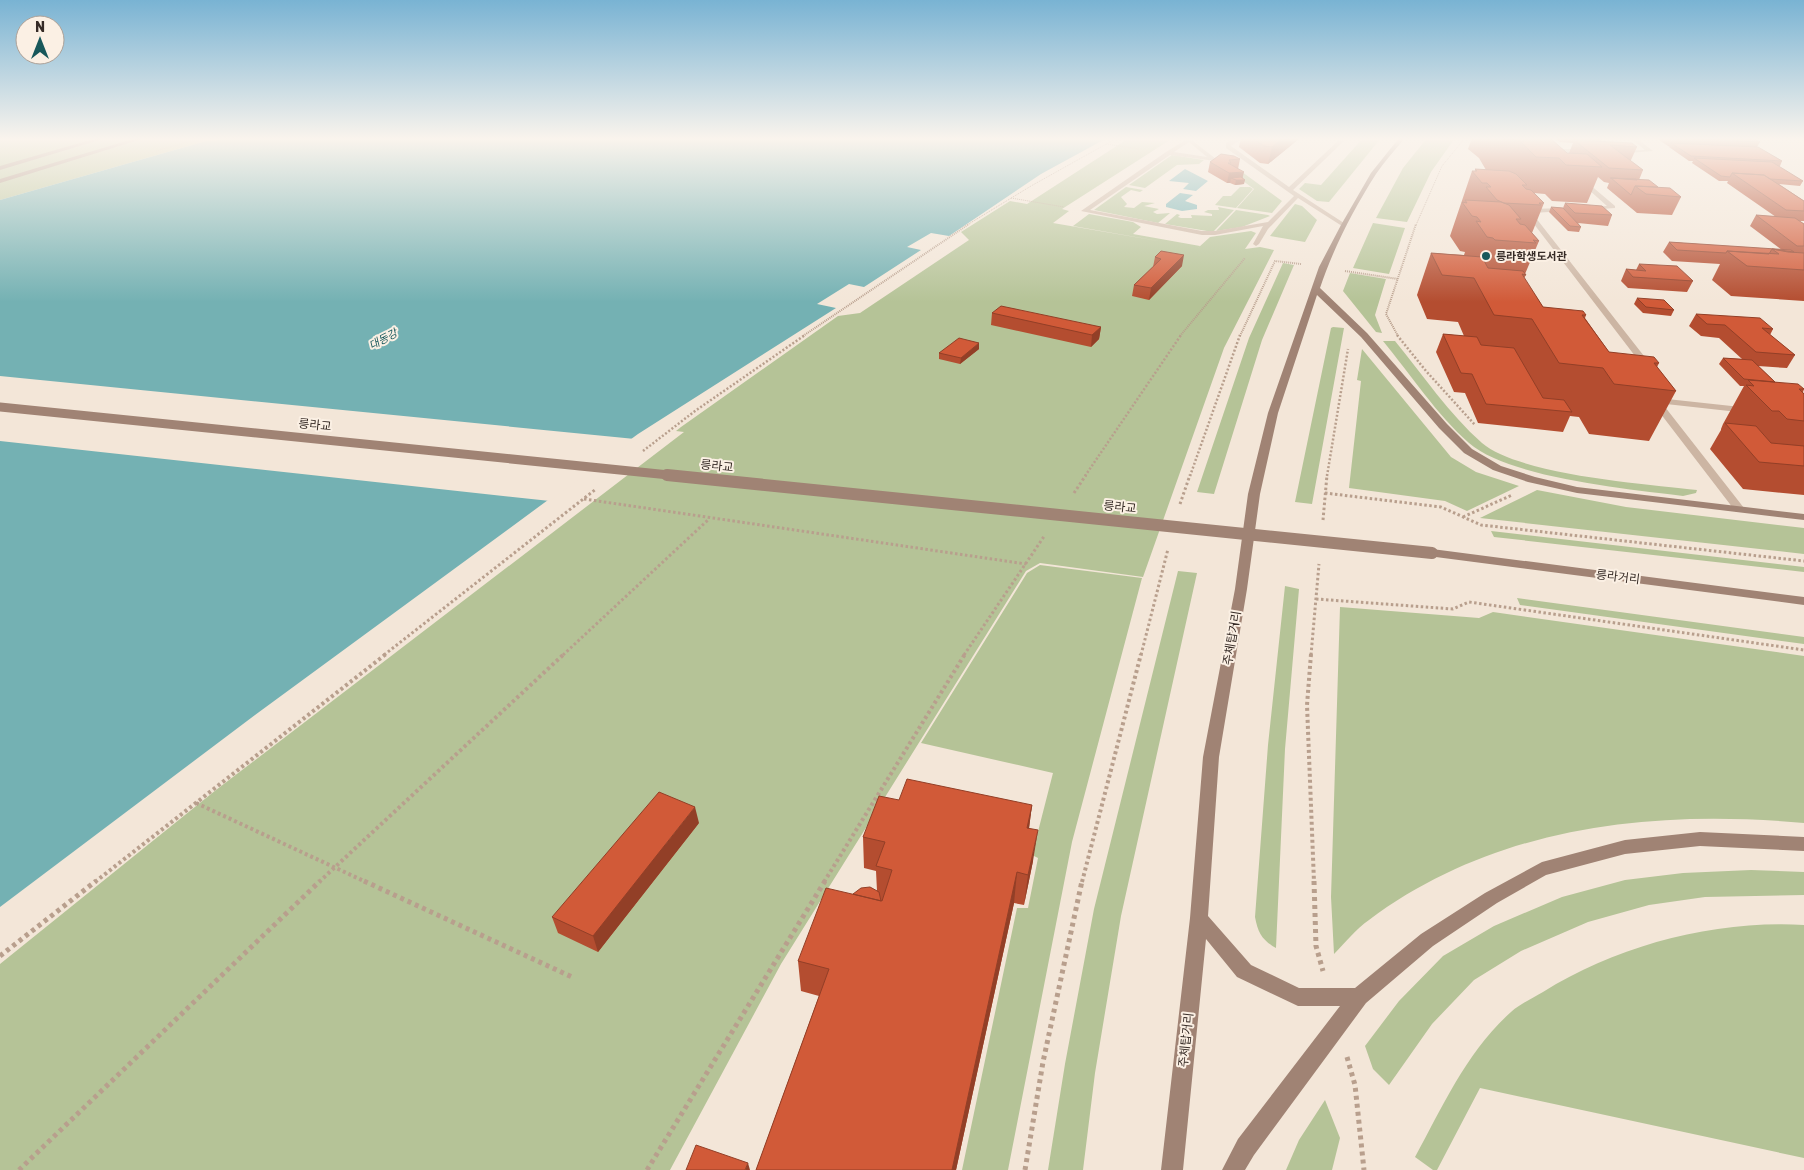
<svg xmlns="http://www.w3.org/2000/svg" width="1804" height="1170" font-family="Rubik,'Noto Sans KR',sans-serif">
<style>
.green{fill:#b5c397}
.water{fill:#74b1b3}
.pier{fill:#f3e6d8}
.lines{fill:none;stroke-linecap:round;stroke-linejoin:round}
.path-far5{stroke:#b89f8d;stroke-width:1;stroke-dasharray:1 1;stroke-linecap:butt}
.path-far4{stroke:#b89f8d;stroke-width:2;stroke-dasharray:1 1;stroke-linecap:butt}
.path-far3{stroke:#b89f8d;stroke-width:2.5;stroke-dasharray:2 2;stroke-linecap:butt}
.path-far2{stroke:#b89f8d;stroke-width:3;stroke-dasharray:2.5 2.5;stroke-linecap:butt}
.path-far1{stroke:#b89f8d;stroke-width:4;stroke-dasharray:3 3;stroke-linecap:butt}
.path{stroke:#b89f8d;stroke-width:5;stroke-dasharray:4 4;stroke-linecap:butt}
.lane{fill:#ccb5a3;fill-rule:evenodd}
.street{fill:#ccb5a3;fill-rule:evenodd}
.secondary{fill:#a08374;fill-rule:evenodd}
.secondary-bridge-far1{stroke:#a08374;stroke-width:9}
.secondary-bridge{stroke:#a08374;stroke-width:12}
.wall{fill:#b44d30}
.shaded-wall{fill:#923f27}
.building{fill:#d15a38;stroke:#923f27}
.poi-dot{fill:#18585b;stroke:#fbf0e4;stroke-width:2}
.labels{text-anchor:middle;stroke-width:4;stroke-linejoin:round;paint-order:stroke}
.far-poi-label{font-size:11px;font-weight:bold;fill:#362b26;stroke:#fbf0e4;text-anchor:start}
.far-water-label{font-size:11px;font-style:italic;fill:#18585b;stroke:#fbf0e4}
.street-label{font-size:12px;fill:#362b26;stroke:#fbf0e4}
</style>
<rect width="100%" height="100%" fill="#f3e6d8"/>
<path class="green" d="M0 138H225L214 141H206L0 200Z
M1129 138H1173L1062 209 1069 211 1053 223 1164 242 1073 226 1089 214 1133 222 1141 227 1133 234 1200 246 1198 248 1210 237 1251 231 1256 233 1245 249 1260 247 1274 250 1224 348 1143 577 1040 563 1026 571 781 964 670 1170H0V964L216 790 684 432 676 431 681 427 838 316 860 313 969 240 961 232 1010 201 1027 204Z
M1363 138H1381L1329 202 1317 201 1299 189 1305 183 1321 185Z
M1427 138H1455L1431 172 1407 222 1376 218 1403 168Z
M1172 155 1204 160 1199 164 1177 165 1145 188 1129 185Z
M1238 169 1282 201 1272 213 1237 208 1254 189 1228 170Z
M1126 187 1143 190 1140 192 1131 190 1121 197 1127 204 1124 207 1134 208 1142 202 1155 203 1144 206 1159 209 1153 212 1157 214 1170 213 1158 223 1094 210Z
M1240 187H1250L1253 189 1236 208 1215 205 1223 196H1231Z
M1295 204 1302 206 1317 220 1305 242 1270 236Z
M1218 207 1234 210 1213 232 1165 224 1177 214 1180 215 1178 217 1181 218H1192L1191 215 1212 216V214L1204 212 1208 210H1219Z
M1236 210 1268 215 1270 216 1242 227 1216 231Z
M1373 223 1405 228 1389 274 1353 268Z
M1283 263 1294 265 1262 340 1214 494 1197 492 1249 338Z
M1350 273 1386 279 1375 315 1382 333 1376 332 1343 291Z
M1333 327 1344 328 1312 504 1295 502 1331 328Z
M1383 341H1395C1423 375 1449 414 1482 443 1520 475 1645 484 1697 490L1696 493 1683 496C1629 489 1509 478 1469 443 1437 415 1411 375 1383 341Z
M1362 349 1451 457 1476 472 1519 486 1467 511 1445 501 1349 488 1361 381 1357 380Z
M1537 490 1626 507 1804 528V554L1480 518Z
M1491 531 1804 567V572L1494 537Z
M1040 565 1142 578 1072 842 1008 1170H962L1017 908H1028L1038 858 1032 855 1053 773 921 743 1027 573Z
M1178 571 1197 573 1121 916 1095 1073 1083 1170H1048L1065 1064 1094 909Z
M1285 586 1299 589 1285 749 1276 948C1262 940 1258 933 1255 917L1268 745Z
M1517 598 1804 637V644L1520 605Z
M1340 607 1479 618 1493 612 1804 656V823C1652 809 1495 826 1369 920 1356 929 1345 943 1334 954L1331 897Z
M1751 870 1804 872V895L1705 897 1649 905 1588 922 1521 951 1474 980 1432 1024 1389 1085 1373 1069 1365 1046 1399 1001 1443 956 1494 926 1562 897 1625 880 1683 873Z
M1804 925V1158L1480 1088 1437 1170H1433L1415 1157C1443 1106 1467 1051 1511 1012 1520 1004 1533 998 1543 992 1619 945 1714 920 1804 925Z
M1325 1100 1340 1138 1332 1170H1286L1299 1140Z"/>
<path class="water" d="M225 138H1107L1041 174 949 236 931 233 907 247 921 250 864 287 849 284 817 304 836 308 638 434 255 715 0 907V200L206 141H214Z
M1185 169 1208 181 1196 191 1183 189 1189 183 1169 181Z
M1180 193 1193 195 1185 201 1197 205V209L1182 211 1166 207V204Z"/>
<path class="pier" d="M0 376 635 439 550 501 0 441Z"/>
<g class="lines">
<path class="path-far5" d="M1106 144 1139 149
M156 151 201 138
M1011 198 1064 207
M967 225 1031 186 1117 138
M1416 225 1442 166 1465 138"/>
<path class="path-far4" d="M1345 271 1398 279
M803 336 969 224
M1180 336 1245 258
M1240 336 1275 261 1301 264
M1398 336 1386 314 1416 224"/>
<path class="path-far3" d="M1397 335 1426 371 1475 425
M643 451 695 411 805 335
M1085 476 1181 335
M1190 476 1240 335
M1327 476 1348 349"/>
<path class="path-far2" d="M1074 493 1086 475
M1325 493 1441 507 1481 525 1804 561
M584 499 1026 564
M1180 504 1190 475
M1463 517 1512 495
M1323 520 1327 475
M1316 599 1453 609 1469 602 1804 650
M384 655 596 489
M563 655 709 519
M964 655 1045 535
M1141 655 1168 549
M1311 655 1319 564"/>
<path class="path-far1" d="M1311 654 1307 705 1314 882
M196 803 366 882
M95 882 386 654
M319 882 564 654
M824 882 965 654
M1082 882 1141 654"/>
<path class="path" d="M364 881 572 977
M1314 881 1316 946 1323 971
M0 956 96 881
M1347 1057 1355 1085 1364 1170
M19 1170 320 881
M647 1170 825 881
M1025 1170 1043 1062 1082 881"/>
<path class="lane" d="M1189 138 1216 159V161L1170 155 1090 210 1202 231H1215L1268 222 1294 196 1226 148V143L1235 138H1242L1231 146 1289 187 1341 138H1347L1293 190 1347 225 1342 226 1298 198 1268 229 1259 244 1256 246 1253 244 1263 226 1215 235H1202L1081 211 1166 152ZM1189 142 1207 157 1174 152Z"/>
<path class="street" d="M1630 138H1636L1653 151 1615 154 1617 151 1645 150Z
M1545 149H1587L1590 151 1587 153 1547 152Z
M1578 178H1582L1615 206V208L1586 210 1588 207 1607 206 1578 180Z
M1568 208 1566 211 1532 213 1651 365V369H1645L1524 211 1527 209Z
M1663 395 1667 399 1750 408V412L1747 413 1666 404 1665 407 1744 508 1746 510 1744 512H1736L1657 409 1655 407 1658 398Z"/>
<path class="secondary" d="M97 138H106L0 170V166Z
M136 138H145L0 183V179Z
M1399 138H1405C1395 150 1384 162 1376 174 1353 210 1333 249 1320 288L1367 333 1447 424 1472 449 1501 466 1535 477 1577 487 1804 514V520L1577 493 1528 482 1493 470 1464 453 1439 428 1361 337 1317 295 1278 413 1260 494 1247 589 1219 757 1208 916 1251 965 1299 988H1355L1421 934 1485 893 1542 862 1625 840 1700 832 1804 837V851L1700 846 1625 854 1546 875 1497 903 1433 946 1366 1003 1254 1155 1245 1170H1222L1238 1139 1340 1006H1298L1237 977 1206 939 1183 1170H1161L1190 918 1203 757 1235 589 1248 494 1268 413 1319 267 1341 225 1371 173Z
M1432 549 1804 597V605L1428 556 1426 553Z"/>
<path class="secondary-bridge-far1" d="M0 407 679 476"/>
<path class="secondary-bridge" d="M667 475 1432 553"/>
</g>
<path class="wall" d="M1241 138H1300L1268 164 1260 163 1239 147Z
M1472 138H1550L1567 153H1569L1573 143 1560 142 1555 138H1603L1601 141 1637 147 1631 160H1629L1643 170 1639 180 1681 197 1672 215 1637 213 1607 188 1609 183 1604 182 1598 177 1587 203 1552 201 1545 194 1534 193 1544 203 1532 233 1539 241 1525 274 1526 275 1524 278 1543 307 1586 315 1585 318 1609 352 1659 363 1657 367 1676 391 1649 441 1589 434 1579 417 1570 416 1563 432 1478 423 1465 393 1454 392 1436 352 1443 334 1464 336 1458 322 1427 319 1417 295 1431 253 1464 255 1465 252 1460 251 1450 236 1472 171H1475V169L1486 170 1479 158 1468 149Z
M1656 138H1742L1760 142 1757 147 1782 161 1780 166H1777L1803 181 1800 186 1779 184 1804 201V221H1799L1804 224V301L1731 296 1712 280 1720 264 1672 261 1663 252 1669 242 1782 250 1750 226 1756 215 1776 217 1727 183 1728 181H1719L1692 163 1693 161H1689L1669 147H1670L1668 146Z
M1221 154 1240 159 1238 169 1243 178 1244 184 1235 185 1230 183H1227L1208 172 1210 162Z
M1565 203 1612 215 1608 226 1578 223 1581 227 1579 232 1568 231 1549 212 1551 207 1563 208Z
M1161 251 1182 266 1149 300 1132 296 1134 285 1153 267 1155 257Z
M1639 264 1693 281 1687 292 1628 288 1621 281 1626 269 1636 270Z
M1637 298 1674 310 1671 316 1643 313 1634 304Z
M992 313 1101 327 1099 339 1091 347 991 325Z
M1696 314 1773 329 1770 335 1795 355 1787 368 1758 366 1775 382 1804 389 1803 392 1804 394V495L1743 489 1710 449 1721 430V429L1723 424 1744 386H1740L1719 364 1723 358 1742 359 1719 338 1701 336 1689 326Z
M979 349 960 364 939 359V353Z
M1032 805 1029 828 1033 861 1024 905 1014 903 956 1170H756L819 996 801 991 798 961 853 894 877 891 876 871 864 868 863 837Z
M699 823 598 952 558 933 552 917Z"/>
<path class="shaded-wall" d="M1283 138H1300L1268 164 1272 147Z
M1244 172 1242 180H1245L1244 184 1235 185 1236 180 1231 178 1230 183H1227L1229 173Z
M1184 255 1182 266 1149 300 1151 288Z
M1101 327 1099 339 1091 347 1092 335Z
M979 343V349L960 364 961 358Z
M1032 805 1028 836 1027 828Z
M695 807 699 823 598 952 593 936Z
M1038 830 1033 861 1024 905 1028 875Z
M1017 872 1014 903 956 1170H952Z
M748 1163 750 1170H745Z"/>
<path class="building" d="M1252 138H1283L1272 147 1264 146Z
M1500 138H1550L1567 153 1587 154 1602 167 1566 165 1559 158 1536 157 1520 141H1524Z
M1678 138H1732L1754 139 1760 142Z
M1574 140 1632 143 1637 147 1610 145 1643 170 1609 168Z
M1671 143 1758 147 1782 161 1691 156Z
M1221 154 1234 156 1240 159 1229 160 1231 163H1228L1244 172 1229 173 1210 162Z
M1694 158 1772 162 1803 181 1770 179 1764 175 1732 173 1730 177 1721 176Z
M1475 169 1509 171 1516 174 1527 185H1522L1526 189 1531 190 1544 203H1539L1541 205 1504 203 1497 200 1486 187H1491L1487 183H1482L1472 171H1477Z
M1732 173 1764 175 1804 201V211L1786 210Z
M1241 177 1245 180H1236L1231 178Z
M1610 178 1636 179 1637 180 1611 178Z
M1611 178 1649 180 1658 187 1635 186 1631 195Z
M1635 186 1670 188 1681 197 1646 194Z
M1465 200 1501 202 1509 205 1521 219H1516L1520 224 1525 225 1539 241 1533 240 1536 243 1495 240 1493 238 1487 237 1476 221 1481 222 1477 217 1472 216 1462 202 1467 203Z
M1565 203 1602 206 1612 215 1575 213Z
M1551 207 1563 208 1581 227 1570 226Z
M1756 215 1795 218 1804 224V246H1797Z
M1669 242 1791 250 1794 252 1772 249 1769 254 1727 251 1726 253 1677 250Z
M1772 249 1788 252 1804 253V270L1747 266 1727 251 1779 254Z
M1161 251 1184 255 1151 288 1134 285 1161 259 1155 257Z
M1431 253 1482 257 1488 268 1523 271 1526 275 1522 274 1543 307 1583 311 1586 315H1582L1609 352 1654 357 1659 363H1654L1676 391 1614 384 1603 368 1559 363 1532 319 1494 315 1474 278 1442 275Z
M1639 264 1677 266 1693 281 1633 277 1626 269 1646 271Z
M1637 298 1664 300 1674 310 1646 307Z
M1001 306 1101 327 1092 335 992 313Z
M1696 314 1760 318 1773 329 1762 328 1795 355 1756 352 1725 325 1707 324Z
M1443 334 1477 337 1481 345 1514 348 1543 398 1564 400 1572 412 1486 404 1472 374 1461 373Z
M959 338 979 343 961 358 939 353Z
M1723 358 1752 360 1775 382 1744 379Z
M1748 380 1798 384 1804 389H1799L1804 394V421L1787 419 1779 411H1772L1746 385 1754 386Z
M1725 423 1756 426 1771 443 1804 446V466L1759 462Z
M907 779 1032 805 1027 828 1038 830 1028 875 1017 872 952 1170H756L829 969 798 961 826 888 882 901 892 870 876 866 885 842 863 837 879 796 899 800Z
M659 792 695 807 593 936 552 917Z
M870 887 879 892 881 901 853 894 861 888Z
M696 1145 748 1163 745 1170H686Z"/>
<linearGradient id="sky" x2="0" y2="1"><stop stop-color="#79b3d3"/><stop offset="0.46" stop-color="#faf4ed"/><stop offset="1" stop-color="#faf4ed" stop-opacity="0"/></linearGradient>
<rect width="1804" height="302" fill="url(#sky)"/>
<circle class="poi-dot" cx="1486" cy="256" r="5"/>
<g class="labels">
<g class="far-poi-label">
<text x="1496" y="260">릉라학생도서관</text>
</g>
<g class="far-water-label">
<text transform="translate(383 339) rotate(-28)" y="4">대동강</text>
</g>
<g class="street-label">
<text transform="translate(315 425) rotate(6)" y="4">릉라교</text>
<text transform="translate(717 466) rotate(6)" y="4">릉라교</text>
<text transform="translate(1120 507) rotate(6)" y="4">릉라교</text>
<text transform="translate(1618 577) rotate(7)" y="4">릉라거리</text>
<text transform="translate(1232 638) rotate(-80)" y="4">주체탑거리</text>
<text transform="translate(1186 1040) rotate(-84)" y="4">주체탑거리</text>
</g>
</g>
<g transform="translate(40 40)"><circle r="24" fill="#fbf0e4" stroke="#aca198"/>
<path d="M0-4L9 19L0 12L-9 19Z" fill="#18585b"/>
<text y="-8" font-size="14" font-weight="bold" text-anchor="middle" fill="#362b26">N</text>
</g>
</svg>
